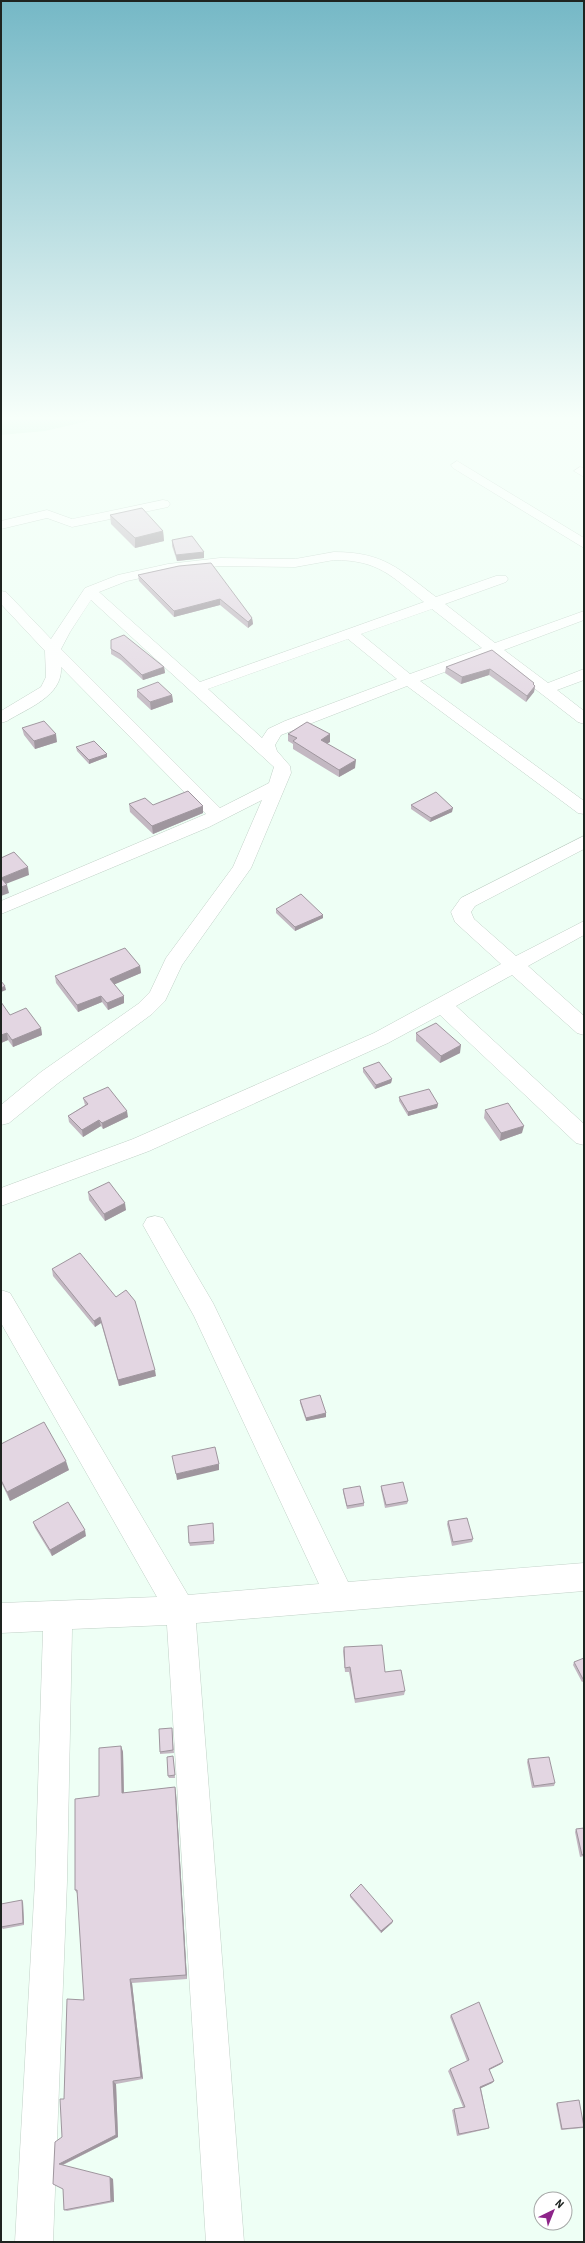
<svg xmlns="http://www.w3.org/2000/svg" width="585" height="2243" font-family="'Roboto Condensed',sans-serif">
<style>
.green{fill:#a9f3cb}
.lines{fill:none;stroke-linecap:round;stroke-linejoin:round}
.minor-casing{stroke:#c1d1c7;stroke-width:1}
.minor{fill:#fff;fill-rule:evenodd}
.wall{fill:#c3b8c2}
.shaded-wall{fill:#9f969e}
.building{fill:#e3d6e2;stroke:#9f969e}
</style>
<rect width="100%" height="100%" fill="#eefff5"/>
<path class="green" d="M1 419H97L45 431 1 435Z"/>
<g class="lines">
<defs>
<path id="minor" d="M457 461 584 538V548L453 468 451 465Z
M580 467 584 468V477L574 471Z
M163 500 168 501 170 504 168 507 72 527 47 518 1 529V521L47 510 72 519Z
M334 552C384 552 399 569 436 597L496 576H506L508 579 506 582 445 604 495 643 584 611V620L504 650 548 683 584 669V680L557 690 584 711V724L578 722 491 655 420 681 584 801V814L578 813 407 686 281 735 275 745 277 751 290 766 291 773 251 868 182 965 165 1001 152 1014 57 1084 9 1123 1 1125V1105L41 1072 138 1004 150 992 166 958 233 867 262 800 209 827 1 914V901L206 814 61 667C63 696 28 708 7 721L1 723V711L41 687 46 677 45 651 1 604V591L6 592 51 639 85 588 118 575 168 564 220 558 295 559ZM334 560C379 560 391 576 424 602L200 682 99 592 127 581 168 572 220 566 295 567ZM91 600 274 767 269 783 220 808 61 649 70 632ZM432 609 482 648 410 674 361 634ZM348 639 397 679 285 721 268 729 262 738 208 689Z
M584 836V849L475 906 471 912 474 919 516 956 584 921V935L528 966 584 1016V1035L577 1033 512 975 456 1006 584 1124V1145L576 1143 440 1015 388 1043 149 1151 1 1206V1188L133 1139 374 1033 501 964 455 922 451 912 461 898Z
M155 1216 163 1218 213 1303 348 1582 584 1563V1591L196 1623 244 2242H206L167 1625 72 1629 67 1881 53 2242H15L35 1881 43 1631 1 1633V1603L157 1597 1 1323V1290L10 1293 188 1595 319 1584 194 1316 143 1225 147 1218Z"/>
</defs>
<use href="#minor" class="minor-casing"/>
<use href="#minor" class="minor"/>
</g>
<path class="wall" d="M110 515 163 531 164 541 135 548 111 524Z
M172 540 204 558 177 561 172 546Z
M179 566 252 618 253 624 248 628 220 605 174 617 139 581 138 575Z
M111 649 164 667 165 673 143 680 121 660 111 654Z
M492 650 534 683V685L535 686 534 692 526 702 489 675 461 684 445 673 446 667Z
M137 690 172 695 173 702 151 710 137 697Z
M22 728 57 742 35 749 24 735Z
M288 734H330V742L327 743 355 768 339 777 293 749V744L288 741Z
M76 747 107 754V757L89 764 77 751Z
M129 804 153 805 203 813 153 834 130 812Z
M411 805 452 812 430 822 411 809Z
M276 909 323 915V918L295 931 276 913Z
M140 966 141 973 114 984 124 1003 108 1010 102 1002 78 1012 56 983 55 976Z
M10 1015 41 1028 42 1035 13 1047 8 1040 1 1043Z
M416 1033 460 1053 440 1063 416 1041Z
M363 1068 392 1079 391 1083 375 1089 363 1072Z
M399 1097 438 1104 437 1108 408 1116 399 1101Z
M83 1098 128 1117 103 1129 101 1126 83 1137 69 1122 68 1116 85 1105Z
M485 1110 522 1133 500 1141 484 1118Z
M88 1192 126 1210 105 1221 89 1200Z
M52 1269 156 1376 119 1386 101 1323 95 1327 53 1276Z
M300 1400 326 1413V1417L306 1421 300 1403Z
M1 1444 69 1470 10 1501 1 1482Z
M381 1486 408 1501 407 1504 385 1508 381 1489Z
M343 1489 364 1503V1506L347 1509 343 1492Z
M448 1521 473 1539 472 1542 452 1546 447 1524Z
M33 1522 86 1536 52 1556 35 1528Z
M213 1523 214 1544 190 1546 189 1543Z
M344 1647 385 1672 405 1691 404 1695 355 1703 349 1672H345L343 1651Z
M574 1662 584 1681 582 1682 573 1665Z
M172 1730 174 1753 160 1754V1752Z
M121 1746 123 1752 124 1793 175 1787 176 1793 187 1979 132 1983 143 2079 116 2084 118 2137 63 2165 113 2179 114 2202 67 2211 64 2210 62 2137 64 2099 84 2000 78 1895 75 1890 99 1796Z
M173 1756 175 1778H169L168 1776Z
M528 1759 555 1783 554 1786 532 1788 527 1762Z
M584 1828V1856L580 1857 575 1832 576 1829Z
M350 1895 393 1921 392 1923 381 1933 350 1897Z
M23 1902 24 1925 3 1929 1 1927Z
M451 2015 501 2064 489 2070 494 2081 492 2083 481 2088 489 2128 487 2129 457 2136 452 2110 454 2109 463 2107 448 2071 450 2069 467 2061 450 2017Z
M557 2103 584 2127 583 2128 561 2130 556 2104Z"/>
<path class="shaded-wall" d="M163 531 164 541 135 548V538Z
M204 552V558L177 561 176 555Z
M220 599V605L174 617V611Z
M252 618 253 624 248 628V622Z
M164 667 165 673 143 680 142 675Z
M490 669 489 675 461 684 462 677Z
M534 683V688L535 686 534 692 526 702 527 696 533 684Z
M172 695 173 702 151 710 150 702Z
M56 734 57 742 35 749 34 741Z
M330 734V742L321 747V740Z
M107 754V757L89 764V760Z
M356 760 355 768 339 777V770Z
M203 806V813L153 834 152 826Z
M453 808 452 812 430 822 431 818Z
M28 867 29 875 3 885 1 878Z
M7 885 9 893 1 896V887Z
M323 915V918L295 931V927Z
M140 966 141 973 111 986 110 979Z
M5 986 6 990 1 992V988Z
M101 996 102 1002 78 1012 77 1005Z
M124 996V1003L108 1010 107 1003Z
M41 1028 42 1035 13 1047 12 1040Z
M7 1033 8 1040 1 1043V1035Z
M461 1045 460 1053 440 1063 441 1056Z
M392 1079 391 1083 375 1089 376 1085Z
M438 1104 437 1108 408 1116V1112Z
M127 1111 128 1117 103 1129 102 1123Z
M99 1120 101 1126 83 1137 82 1130Z
M524 1126 522 1133 500 1141 501 1133Z
M125 1203 126 1210 105 1221 104 1214Z
M100 1317 101 1323 95 1327 94 1321Z
M155 1370 156 1376 119 1386 118 1380Z
M326 1413V1417L306 1421V1418Z
M66 1461 69 1470 10 1501 7 1492Z
M219 1464V1470L177 1480 176 1474Z
M85 1530 86 1536 52 1556 50 1550Z
M121 1746 123 1752 124 1799 122 1793Z
M175 1787 176 1793 187 1979 186 1975Z
M22 1900 23 1902 24 1925 23 1923Z
M393 1921 392 1923 381 1933V1931Z
M130 1979 132 1983 143 2079 141 2077Z
M503 2062 501 2064 487 2071 489 2069Z
M113 2081 116 2084 118 2137 62 2165 59 2164Z
M494 2081 492 2083 479 2089 480 2087Z
M110 2177 113 2179 114 2202 111 2201Z"/>
<path class="building" d="M142 508 163 531 135 538 110 515Z
M192 536 204 552 176 555 172 540Z
M211 563 252 618 248 622 220 599 174 611 138 575 179 566Z
M124 635 164 667 142 675 120 654 111 649V640Z
M492 650 534 683 533 684 535 686 527 696 490 669 462 677 446 667Z
M158 682 172 695 150 702 137 690Z
M44 721 56 734 34 741 22 728Z
M307 722 330 734 321 740 356 760 339 770 293 741 297 738 288 734Z
M94 741 107 754 89 760 76 747Z
M188 791 203 806 152 826 129 804 145 798 153 805Z
M436 792 453 808 431 818 411 805Z
M14 852 28 867 1 878 7 885 1 887V858Z
M301 894 323 915 295 927 276 909Z
M125 948 140 966 110 979 124 996 107 1003 101 996 77 1005 55 976Z
M1 981 5 986 1 988Z
M1 1002 10 1015 26 1008 41 1028 12 1040 7 1033 1 1035Z
M436 1023 461 1045 441 1056 416 1033Z
M379 1062 392 1079 376 1085 363 1068Z
M108 1087 127 1111 102 1123 99 1120 82 1130 68 1116 88 1104 83 1098Z
M429 1089 438 1104 408 1112 399 1097Z
M508 1103 524 1126 501 1133 485 1110Z
M109 1182 125 1203 104 1214 88 1192Z
M80 1253 116 1297 126 1290 135 1301 155 1370 118 1380 100 1317 94 1321 52 1269Z
M320 1395 326 1413 306 1418 300 1400Z
M44 1422 66 1461 7 1492 1 1480V1444Z
M215 1447 219 1464 176 1474 172 1456Z
M403 1482 408 1501 386 1505 381 1486Z
M360 1486 364 1503 347 1506 343 1489Z
M68 1502 85 1530 50 1550 33 1522Z
M467 1518 473 1539 453 1542 448 1521Z
M213 1523 214 1541 189 1543 188 1526Z
M382 1645 385 1672 401 1670 405 1691 355 1699 350 1667 345 1668 344 1647Z
M584 1658V1679H583L574 1662Z
M172 1728 173 1750 160 1752 159 1729Z
M121 1746 122 1793 175 1787 186 1975 130 1979 141 2077 113 2081 116 2135 59 2164 110 2177 111 2201 64 2210 63 2189 53 2184 55 2142 62 2137 60 2099H64L67 1999 84 2000 77 1890H75V1799L99 1796V1748Z
M173 1756 175 1775 168 1776 167 1757Z
M549 1757 555 1783 534 1786 528 1759Z
M584 1828V1854L582 1855 576 1829Z
M361 1884 393 1921 381 1931 350 1895Z
M22 1900 23 1923 1 1927V1904Z
M479 2002 503 2062 489 2069 494 2081 480 2087 489 2128 459 2134 454 2109 465 2107 450 2069 469 2060 451 2015Z
M579 2100 584 2127 562 2129 557 2103Z"/>
<linearGradient id="sky" x2="0" y2="1"><stop stop-color="#75b8c6"/><stop offset="0.57" stop-color="#f7fffa"/><stop offset="1" stop-color="#f7fffa" stop-opacity="0"/></linearGradient>
<rect width="585" height="733" fill="url(#sky)"/>
<rect width="585" height="2243" fill="none" stroke="#1e2420" stroke-width="4"/>
<g transform="translate(553 2211) rotate(43)"><circle r="19" fill="#ffffff" stroke="#a5a7a6"/>
<path d="M0-3L7 15L0 10L-7 15Z" fill="#8d2489"/>
<text y="-6" font-size="11" font-weight="bold" text-anchor="middle" fill="#1e2420">N</text>
</g>
</svg>
